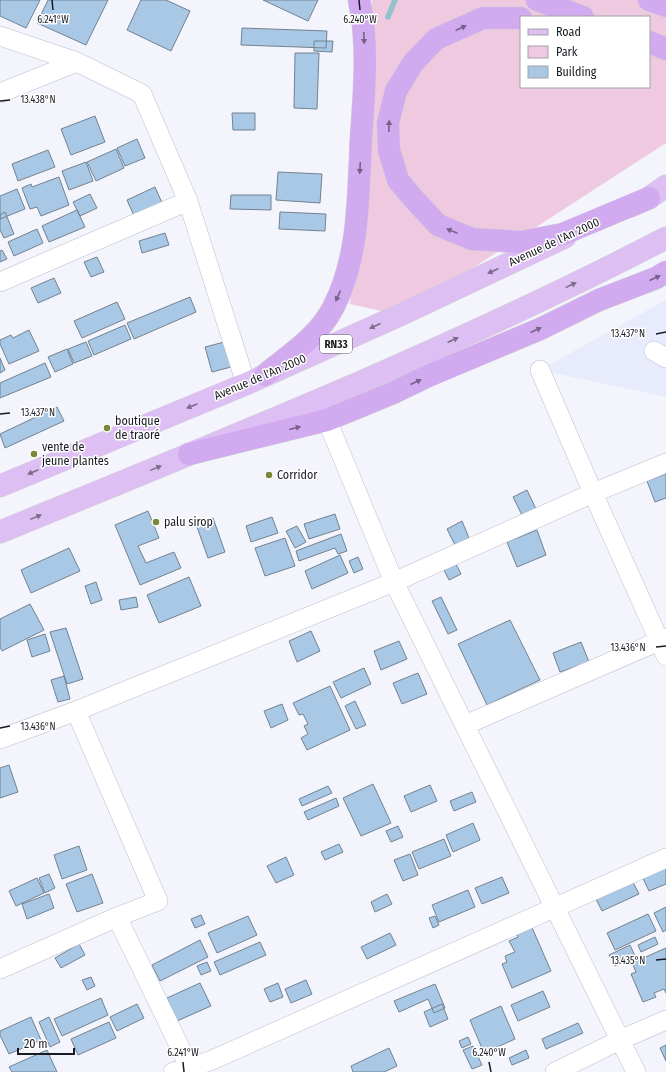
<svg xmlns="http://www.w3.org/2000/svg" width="666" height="1072" font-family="'Fira Sans Condensed',sans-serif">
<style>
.built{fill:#e8ebfb}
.green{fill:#eec9df;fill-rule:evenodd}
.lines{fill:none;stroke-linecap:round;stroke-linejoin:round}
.stream{stroke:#92c2ce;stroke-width:5.5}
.building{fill:#a8c8e5;stroke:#738290}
.minor-casing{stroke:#bbbed1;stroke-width:20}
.primary-casing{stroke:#d1d1d3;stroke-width:23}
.trunk-casing{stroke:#d1d1d3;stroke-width:23}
.minor{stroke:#fff;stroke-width:19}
.primary{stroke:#ddbff3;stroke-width:22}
.trunk{stroke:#d2aaef;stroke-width:22}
.oneway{fill:#766288}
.oneway2{fill:#7c6d8a}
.ticks{fill:none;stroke:#1a1b22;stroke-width:1.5}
.poi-dot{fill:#798836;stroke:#fff;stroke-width:1.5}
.labels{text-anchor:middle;stroke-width:3;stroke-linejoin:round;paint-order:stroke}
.shield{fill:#fff;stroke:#5f5f64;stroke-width:1}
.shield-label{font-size:11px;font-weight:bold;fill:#1a1b22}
.street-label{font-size:12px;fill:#1a1b22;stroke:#fff}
.poi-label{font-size:12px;fill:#1a1b22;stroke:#fff;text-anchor:start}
.ticks-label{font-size:10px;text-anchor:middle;fill:#1a1b22;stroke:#fff;stroke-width:3;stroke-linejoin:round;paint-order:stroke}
</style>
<rect width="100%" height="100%" fill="#f3f4fc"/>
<path class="built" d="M666 300V397L540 370Z"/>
<path class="green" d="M372 0H666V143L400 315 350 304ZM521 17H649V87H521Z"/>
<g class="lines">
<path class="stream" d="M388 17 395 0"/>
</g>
<path class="building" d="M0 0H40L26 28 0 16Z
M48 0H108L86 45 37 23Z
M141 0H166L190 11 171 51 127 30Z
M263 0H318L308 21Z
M242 28 327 31 326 48 241 45Z
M314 41H333L332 52 314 51Z
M295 53H319L317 109 294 108Z
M232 113H255V130H233Z
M95 116 105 142 71 155 61 129Z
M137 139 145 158 125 166 117 148Z
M116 149 124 168 96 181 87 162Z
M48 150 55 167 18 181 12 164Z
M86 162 93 181 69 190 62 171Z
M278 172 322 174 320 203 276 200Z
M59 177 69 205 41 216 37 207 30 209 22 188 31 184 32 187Z
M155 187 163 205 135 218 127 200Z
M17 189 25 209 0 219V196Z
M90 194 97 208 80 216 73 202Z
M231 195H271V210L230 209Z
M77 210 85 227 49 242 42 226Z
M5 212 14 234 4 238 0 230V215Z
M280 212 326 214 325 231 279 229Z
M37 229 43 243 14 256 8 242Z
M165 233 169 245 142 253 139 241Z
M2 250 7 259 0 262V251Z
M97 257 104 272 91 277 84 262Z
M54 278 61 293 38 303 31 288Z
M190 297 196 312 134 339 127 323Z
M117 302 125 319 82 338 74 321Z
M125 325 131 339 94 355 88 341Z
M29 330 39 351 9 364 0 344V340L11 335 13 338Z
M228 341 235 366 212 372 205 347Z
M86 342 92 356 74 363 68 349Z
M67 349 73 364 55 372 48 357Z
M0 358 5 370 0 373Z
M45 363 51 377 0 398V383Z
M57 407 64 421 5 448 0 434Z
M666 474V498L655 502 647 481Z
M527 490 536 509 522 515 513 497Z
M148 511 159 538 138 546 146 563 174 552 181 568 140 585 115 525Z
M335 514 340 529 309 539 304 524Z
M272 517 278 533 251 542 246 526Z
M213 518 225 552 208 558 196 524Z
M462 521 469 538 455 545 447 529Z
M297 526 306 542 295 548 286 531Z
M537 530 546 555 517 567 507 542Z
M341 534 347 551 338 554 335 548 299 561 296 551Z
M285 538 295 566 265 576 255 548Z
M69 548 80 571 31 593 21 570Z
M340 555 348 573 312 589 305 571Z
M358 557 363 569 354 573 349 561Z
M456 564 461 574 449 580 444 570Z
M189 577 201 606 159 623 147 595Z
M96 582 102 600 91 604 85 586Z
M136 597 138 607 121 610 119 600Z
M441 597 457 630 448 634 432 601Z
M30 604 44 630 2 651 0 647V619Z
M510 620 540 680 487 705 458 644Z
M66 628 83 679 67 684 50 632Z
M311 631 320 651 297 662 289 641Z
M45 634 50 651 32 657 27 640Z
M399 641 407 659 381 670 374 651Z
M581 642 589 662 560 672 553 653Z
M364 668 371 684 341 698 333 682Z
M418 673 427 694 402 704 393 683Z
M64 676 70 699 58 702 51 680Z
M330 686 350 730 307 750 301 738 308 734 304 726 308 724 303 714 299 715 293 703Z
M355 701 366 725 356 729 345 706Z
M282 704 288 720 271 728 264 711Z
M9 765 18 792 0 798V768Z
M373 784 391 823 361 836 343 798Z
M430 785 437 801 411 812 404 796Z
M328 786 332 793 302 806 299 799Z
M472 792 476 802 454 811 450 801Z
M336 798 339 806 308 820 304 812Z
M473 823 480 840 453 852 446 835Z
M398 826 403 837 391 842 386 831Z
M444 839 451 856 419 869 412 852Z
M339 844 343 852 325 860 321 852Z
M79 846 87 870 62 879 54 855Z
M410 854 418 875 403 881 394 860Z
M286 857 294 875 276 883 267 866Z
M666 862V884L649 891 641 874Z
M49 874 55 888 45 893 39 878Z
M92 874 103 903 77 912 66 884Z
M502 877 509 893 482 904 475 888Z
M37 878 44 893 16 906 9 891Z
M631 878 639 894 602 911 594 895Z
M468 890 475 907 439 922 432 905Z
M49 894 54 908 27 919 22 904Z
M387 894 392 904 375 912 371 902Z
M666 907V930L663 932 654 913Z
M648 914 656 931 615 950 607 933Z
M201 915 205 924 195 928 191 919Z
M248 916 257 935 217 953 208 933Z
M435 916 439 925 433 928 429 918Z
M530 923 551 971 512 988 502 964 507 962 505 956 515 952 509 941 518 937 515 929Z
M390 933 396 945 367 959 361 947Z
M655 937 658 944 641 952 638 945Z
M200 940 208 957 160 981 152 965Z
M260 942 266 955 220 975 214 962Z
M79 944 85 955 61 968 55 958Z
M630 945 635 956 615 966 609 955Z
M666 948V993L664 989 654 993 656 997 643 1002 631 974 636 972 632 963Z
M207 962 211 971 201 975 197 966Z
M91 977 95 986 87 990 82 980Z
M306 980 312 994 291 1003 285 989Z
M200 983 211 1006 177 1021 167 998Z
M278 983 283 997 270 1002 264 989Z
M435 984 445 1008 434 1013 428 999 399 1012 394 1001Z
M543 991 550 1007 518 1021 511 1005Z
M101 998 108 1015 62 1036 54 1019Z
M137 1004 144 1018 117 1031 110 1017Z
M442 1004 448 1019 430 1027 424 1012Z
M501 1006 515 1039 484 1053 470 1020Z
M31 1017 41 1040 9 1054 0 1035V1031Z
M49 1017 60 1042 50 1047 39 1022Z
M109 1022 116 1038 78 1055 71 1039Z
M578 1023 583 1033 546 1049 542 1039Z
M468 1037 471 1044 462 1048 459 1041Z
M666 1045V1061L660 1048Z
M473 1046 482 1065 472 1069 463 1050Z
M389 1048 397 1066 384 1072H353L351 1066Z
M47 1050 57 1072H12L9 1067Z
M526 1050 529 1058 512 1065 509 1058Z"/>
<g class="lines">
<defs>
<path id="minor" d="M0 36 77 62 142 94 188 201 246 384
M0 93 77 62
M0 282 188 201
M654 351 666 358
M540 370 593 493 666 656
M327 420 394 582 636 1072
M465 725 666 638
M0 739 76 711 394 582 593 493 666 463
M117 917 189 1066
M0 969 117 917 158 901 76 711
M173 1072 210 1061 666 858
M555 1072 620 1040 666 1020"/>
<path id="primary" d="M631 206 649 198 666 186
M0 486 246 384 400 315 565 237
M0 532C224 440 451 350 666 238"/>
<path id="trunk" d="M537 0 583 17
M649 0 666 6
M521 18H483L436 39 413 63 396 91 388 123 389 150 398 180 412 197 438 225 472 239 521 242 563 234 649 198
M649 42 666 49
M265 375C289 355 318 337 333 308 360 256 358 195 361 139 364 93 369 45 359 0
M189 454 327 420 395 392 428 376 540 329 599 300 656 278 666 272"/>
</defs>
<use href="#minor" class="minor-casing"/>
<use href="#primary" class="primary-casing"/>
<use href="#trunk" class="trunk-casing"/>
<use href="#minor" class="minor"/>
<use href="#primary" class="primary"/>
<use href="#trunk" class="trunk"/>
</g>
<defs><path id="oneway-solid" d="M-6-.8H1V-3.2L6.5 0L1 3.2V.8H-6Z"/></defs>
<g class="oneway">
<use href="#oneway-solid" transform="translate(461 28) rotate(-24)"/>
<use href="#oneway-solid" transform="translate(364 38) rotate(88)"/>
<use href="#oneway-solid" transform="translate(389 126) rotate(-88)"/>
<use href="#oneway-solid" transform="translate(360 168) rotate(93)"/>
<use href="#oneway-solid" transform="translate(452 231) rotate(-158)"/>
<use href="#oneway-solid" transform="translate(655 278) rotate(-25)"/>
<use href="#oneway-solid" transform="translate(338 296) rotate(114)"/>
<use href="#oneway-solid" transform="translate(536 330) rotate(-24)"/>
<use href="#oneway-solid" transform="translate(416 382) rotate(-25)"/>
<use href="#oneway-solid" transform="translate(295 428) rotate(-14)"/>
</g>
<g class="oneway2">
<use href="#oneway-solid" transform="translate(493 271) rotate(155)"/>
<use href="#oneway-solid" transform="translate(571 285) rotate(-26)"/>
<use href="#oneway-solid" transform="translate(375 326) rotate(156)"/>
<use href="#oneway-solid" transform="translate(453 340) rotate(-24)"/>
<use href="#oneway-solid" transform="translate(192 406) rotate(157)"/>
<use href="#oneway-solid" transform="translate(156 468) rotate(-22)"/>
<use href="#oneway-solid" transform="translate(33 472) rotate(157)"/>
<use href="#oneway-solid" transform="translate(36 517) rotate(-22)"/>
</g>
<path class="ticks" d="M52 0 53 10M359 0 360 10M0 101 10 100M656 334 666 332M0 414 10 413M656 647 666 646M0 728 10 726M656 960 666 959M183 1062 184 1072M489 1062 491 1072"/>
<g class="poi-dot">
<circle cx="107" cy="428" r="4"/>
<circle cx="34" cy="454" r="4"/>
<circle cx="269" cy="475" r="4"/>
<circle cx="156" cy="522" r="4"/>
</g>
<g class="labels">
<rect class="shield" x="320" y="335" width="32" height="18" rx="3"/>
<g class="shield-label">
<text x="336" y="348">RN33</text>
</g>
<g class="street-label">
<text transform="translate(554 242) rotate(-25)" y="4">Avenue de l'An 2000</text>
<text transform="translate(260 377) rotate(-23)" y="4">Avenue de l'An 2000</text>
</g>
<g class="poi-label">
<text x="115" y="425">boutique<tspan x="115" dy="14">de traoré</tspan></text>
<text x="42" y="451">vente de<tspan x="42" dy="14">jeune plantes</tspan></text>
<text x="277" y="479">Corridor</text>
<text x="164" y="526">palu sirop</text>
</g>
</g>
<g class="ticks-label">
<text x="53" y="23">6.241°W</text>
<text x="360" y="23">6.240°W</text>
<text x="38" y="103">13.438°N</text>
<text x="628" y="337">13.437°N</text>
<text x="38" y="416">13.437°N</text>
<text x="628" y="651">13.436°N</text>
<text x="38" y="730">13.436°N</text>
<text x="628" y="964">13.435°N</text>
<text x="183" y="1056">6.241°W</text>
<text x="489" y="1056">6.240°W</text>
</g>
<rect x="520" y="16" width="130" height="72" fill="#ffffff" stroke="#a3a4a7"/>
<rect x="528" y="29" width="20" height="6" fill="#ddbff3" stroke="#a3a4a7"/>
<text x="556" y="36" font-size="12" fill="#1a1b22">Road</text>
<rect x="528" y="46" width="20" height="12" fill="#eec9df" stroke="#a3a4a7"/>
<text x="556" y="56" font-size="12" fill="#1a1b22">Park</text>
<rect x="528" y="66" width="20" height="12" fill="#a8c8e5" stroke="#a3a4a7"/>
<text x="556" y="76" font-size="12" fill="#1a1b22">Building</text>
<path d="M18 1048v6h56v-6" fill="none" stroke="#1a1b22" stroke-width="2"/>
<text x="24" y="1048" font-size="12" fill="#1a1b22" stroke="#ffffff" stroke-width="3" paint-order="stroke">20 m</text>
</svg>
